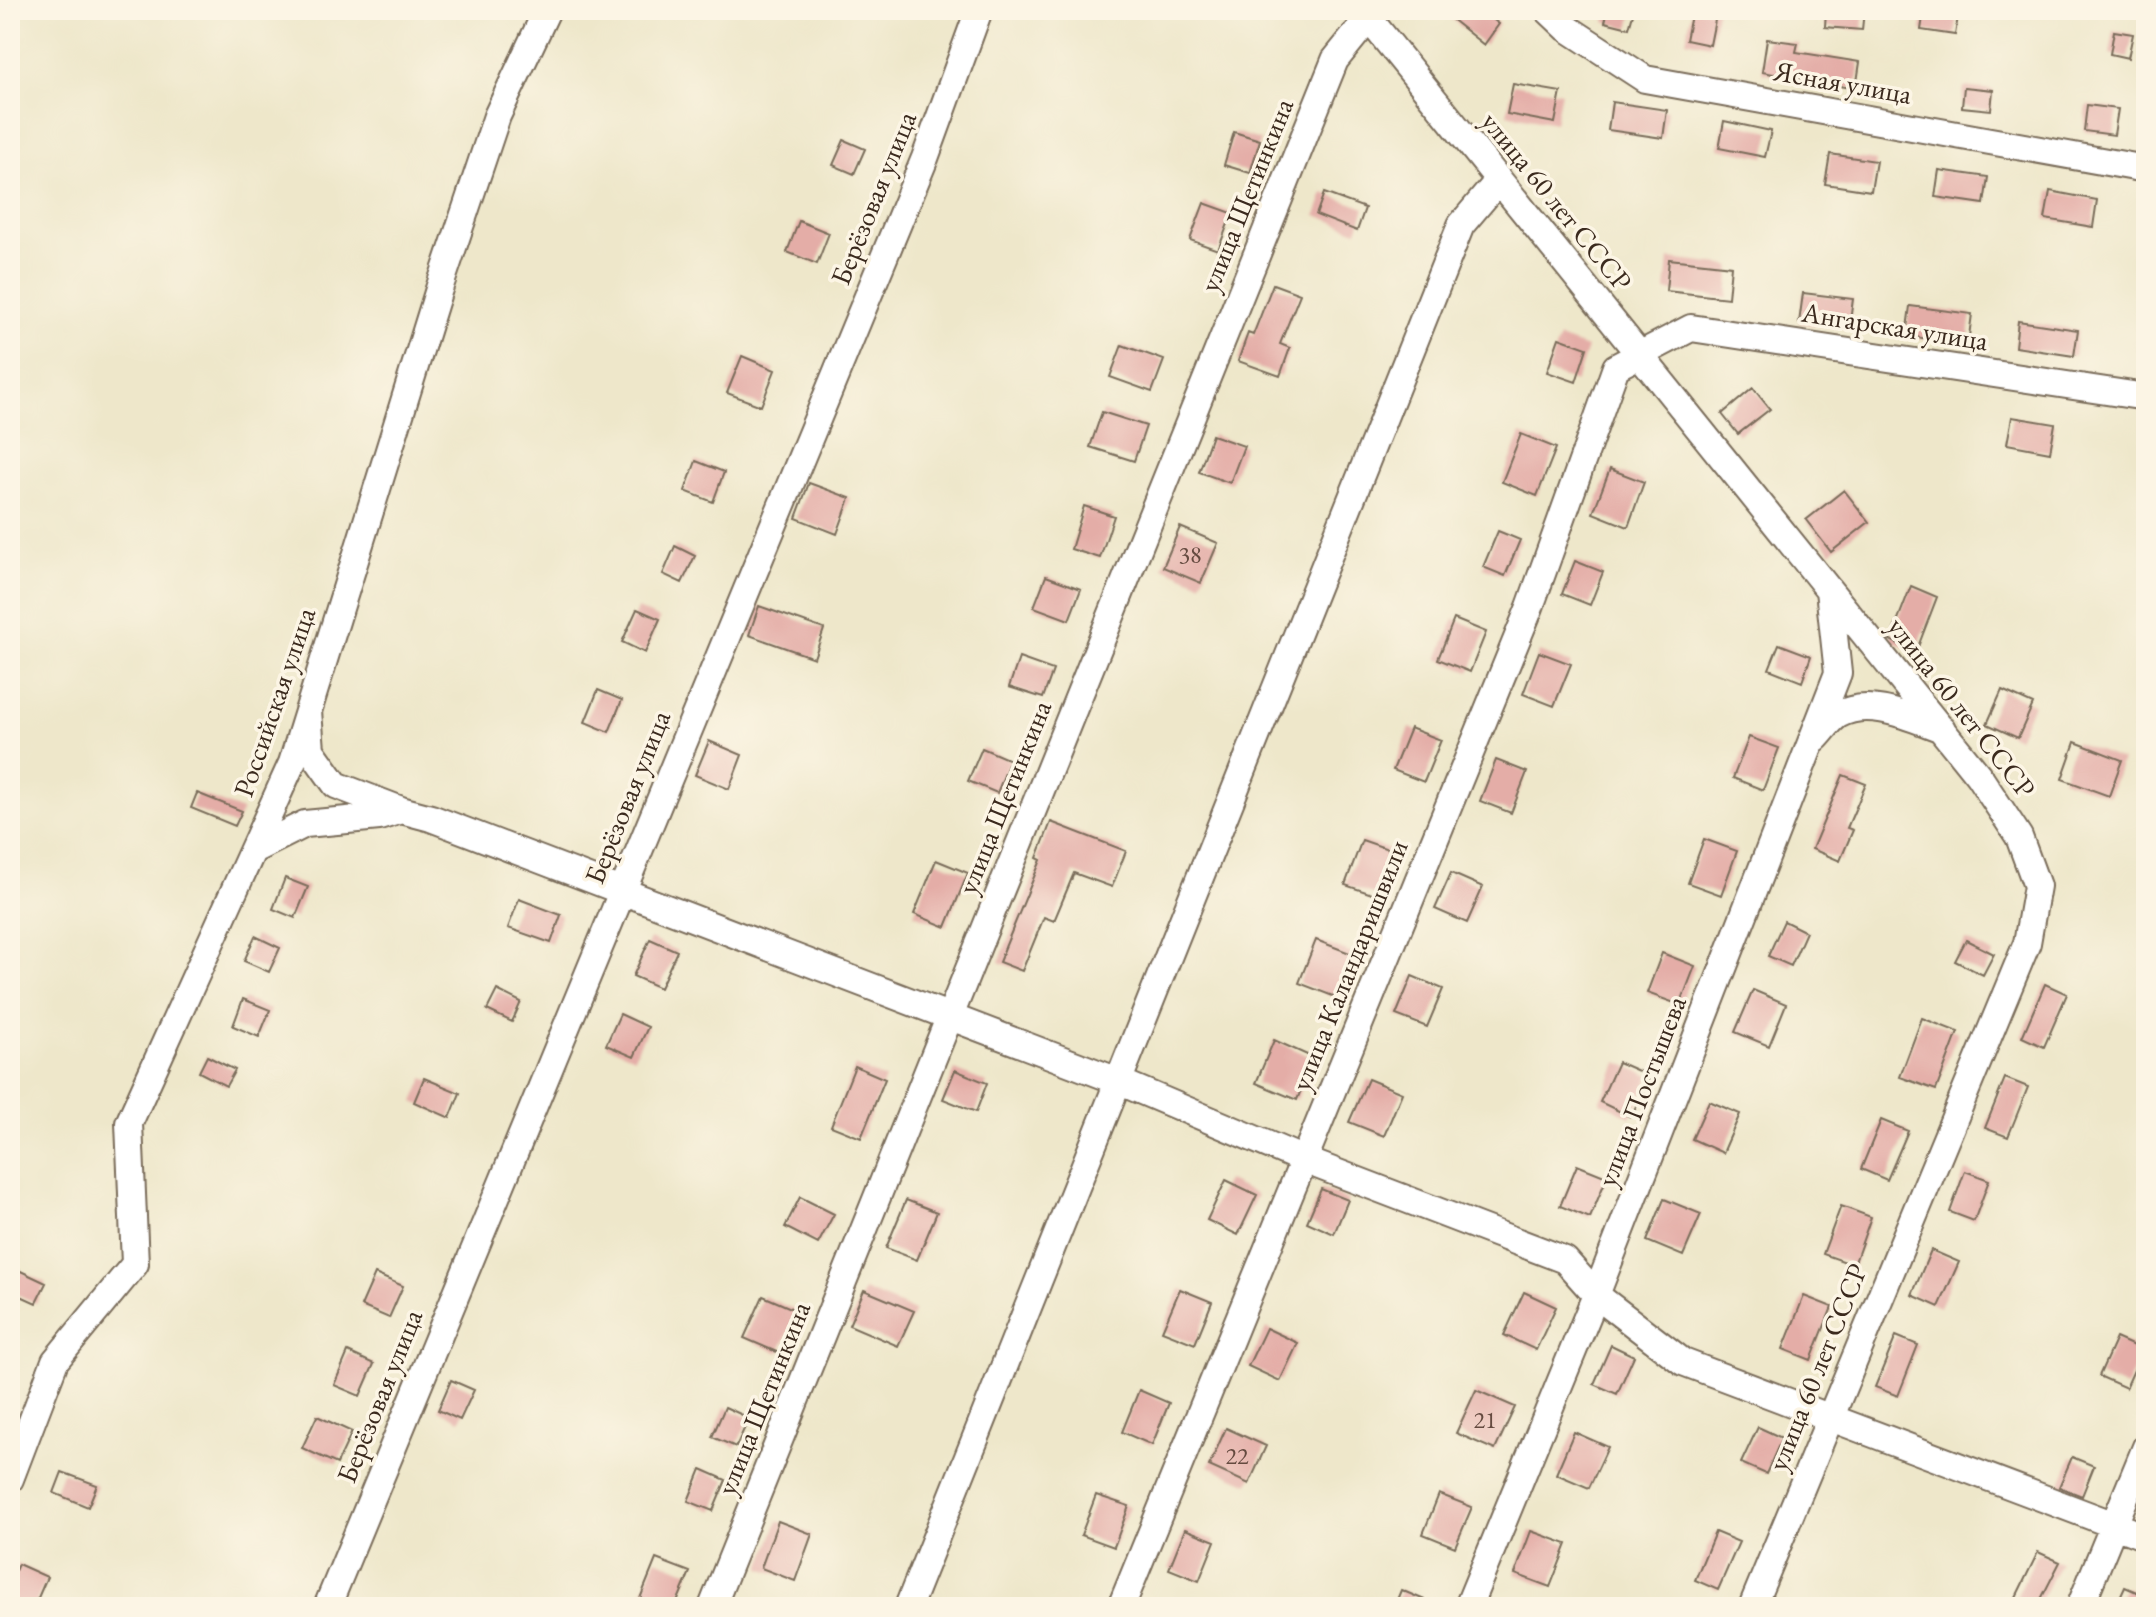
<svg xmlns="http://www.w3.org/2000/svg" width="2156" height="1617" font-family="'EB Garamond',serif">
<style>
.building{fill:#e4ada7}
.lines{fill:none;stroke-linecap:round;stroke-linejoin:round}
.minor-casing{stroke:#7a6c5a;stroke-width:30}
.minor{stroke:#fff;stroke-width:26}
.labels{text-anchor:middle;stroke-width:7;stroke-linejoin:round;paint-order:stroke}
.number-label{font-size:24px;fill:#654b40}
.street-label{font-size:28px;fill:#3b2a1e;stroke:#fcf5e5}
</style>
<rect width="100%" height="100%" fill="#fcf5e5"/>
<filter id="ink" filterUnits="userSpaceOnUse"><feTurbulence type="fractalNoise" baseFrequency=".0125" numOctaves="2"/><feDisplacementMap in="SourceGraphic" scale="16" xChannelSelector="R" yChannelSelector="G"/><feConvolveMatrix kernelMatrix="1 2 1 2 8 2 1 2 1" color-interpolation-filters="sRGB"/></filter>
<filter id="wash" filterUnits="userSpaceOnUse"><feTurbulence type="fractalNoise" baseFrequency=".006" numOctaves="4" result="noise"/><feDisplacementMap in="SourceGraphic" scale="32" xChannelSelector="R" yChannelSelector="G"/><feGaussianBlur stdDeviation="1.8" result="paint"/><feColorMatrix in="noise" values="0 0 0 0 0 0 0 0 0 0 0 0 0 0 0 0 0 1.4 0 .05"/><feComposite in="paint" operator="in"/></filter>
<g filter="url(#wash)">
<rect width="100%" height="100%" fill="#eee7ca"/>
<g id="blocks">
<path class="building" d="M1440 10H1481L1499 24 1484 45Z
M1608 10H1634L1629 28 1605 22Z
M1692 10H1717L1710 45 1686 40Z
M1826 10H1864L1862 30 1825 27Z
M1924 10H1959L1955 35 1921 30Z
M2114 31 2133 34 2128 58 2110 54Z
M1767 39 1798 43 1796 52 1860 62 1856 89 1762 72Z
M1513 84 1561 92 1555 123 1507 114Z
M1964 87 1993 90 1991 110 1962 107Z
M1612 102 1667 110 1663 138 1608 130Z
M2087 105 2118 109 2114 135 2084 131Z
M1724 121 1771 131 1765 157 1719 148Z
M1234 132 1260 140 1250 173 1224 165Z
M844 140 865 149 854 174 833 165Z
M1830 154 1876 161 1871 191 1825 184Z
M1939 170 1988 177 1984 204 1935 197Z
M2050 191 2097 200 2093 227 2045 219Z
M1324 193 1365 208 1357 231 1316 215Z
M1204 203 1232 213 1218 250 1190 240Z
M799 221 829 233 817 264 787 252Z
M1669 259 1731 266 1728 298 1666 291Z
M1273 284 1300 294 1280 344 1290 348 1280 376 1238 361 1248 333 1253 335Z
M1803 293 1853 299 1849 329 1799 323Z
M1910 306 1972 314 1968 344 1906 336Z
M2018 321 2078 330 2074 356 2015 347Z
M1559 338 1587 348 1576 382 1547 372Z
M1122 345 1164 360 1152 392 1110 377Z
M742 356 775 370 761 406 727 393Z
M1753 388 1770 409 1738 434 1722 414Z
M1102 412 1146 426 1134 461 1090 447Z
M2012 417 2055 424 2050 452 2007 444Z
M1521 434 1556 448 1537 496 1502 482Z
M1212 435 1244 446 1230 483 1199 472Z
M696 461 724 472 713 502 685 491Z
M1610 469 1644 482 1628 527 1593 513Z
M809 483 850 498 837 534 796 518Z
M1844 490 1869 522 1831 552 1806 520Z
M1084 506 1114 516 1100 558 1071 549Z
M1180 527 1218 543 1201 583 1163 567Z
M1498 531 1520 540 1505 576 1483 567Z
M675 546 695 556 682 583 663 574Z
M1575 561 1603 572 1590 605 1562 594Z
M1046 576 1081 589 1069 620 1034 607Z
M1911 586 1937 597 1916 652 1890 640Z
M759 606 824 629 814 658 749 635Z
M637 609 660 619 645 653 622 642Z
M1454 619 1486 632 1470 672 1438 659Z
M1779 644 1811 656 1802 682 1769 669Z
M1539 652 1571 664 1554 706 1523 694Z
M1019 658 1053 670 1043 698 1009 687Z
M598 690 622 700 609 732 585 722Z
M2002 690 2033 704 2018 738 1987 724Z
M1410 728 1441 740 1424 782 1393 770Z
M1749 737 1779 748 1763 790 1733 778Z
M709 741 742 755 729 789 695 775Z
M2075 742 2122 760 2109 796 2062 779Z
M982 748 1010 760 997 793 968 781Z
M1496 760 1527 772 1511 813 1480 801Z
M1843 775 1866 784 1847 828 1853 830 1840 861 1812 849Z
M197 793 242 811 235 826 191 808Z
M1051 822 1126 851 1112 887 1074 873 1054 921 1044 917 1022 971 999 962 1041 860 1037 858Z
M1704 839 1737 851 1721 895 1688 883Z
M1362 840 1391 850 1375 895 1345 885Z
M936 860 968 873 946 927 914 914Z
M1451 873 1483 887 1467 923 1435 909Z
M285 878 308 887 295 918 273 909Z
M519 899 561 915 551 943 508 928Z
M1784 921 1806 932 1791 966 1768 956Z
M255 936 280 948 269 972 244 961Z
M650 939 677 951 660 988 633 976Z
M1316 940 1355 955 1338 998 1299 983Z
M1966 940 1994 954 1983 975 1955 961Z
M1662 953 1695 966 1680 1005 1647 993Z
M1412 976 1443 989 1427 1027 1396 1015Z
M2045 984 2067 994 2044 1047 2022 1037Z
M497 990 521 1002 512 1022 487 1010Z
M1753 990 1786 1004 1769 1046 1735 1032Z
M243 999 270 1010 259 1037 233 1026Z
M620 1014 648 1027 634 1057 606 1045Z
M1922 1018 1958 1032 1936 1090 1900 1077Z
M1274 1040 1314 1058 1297 1100 1256 1083Z
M207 1056 235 1070 226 1086 199 1072Z
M1618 1062 1650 1076 1631 1117 1600 1102Z
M855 1066 885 1079 861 1138 831 1126Z
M955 1070 987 1083 976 1112 943 1099Z
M424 1078 460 1093 450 1118 414 1102Z
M2005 1078 2028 1087 2008 1137 1985 1128Z
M1368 1079 1402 1093 1384 1136 1349 1122Z
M1709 1101 1740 1114 1723 1153 1692 1139Z
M1881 1120 1908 1131 1887 1180 1861 1169Z
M1577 1165 1607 1177 1590 1218 1560 1206Z
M1965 1171 1989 1180 1974 1221 1950 1212Z
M1226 1180 1257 1195 1238 1235 1207 1220Z
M1321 1189 1348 1200 1334 1234 1307 1222Z
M800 1197 834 1214 818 1244 785 1227Z
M1664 1199 1701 1214 1683 1256 1647 1241Z
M906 1200 937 1212 917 1260 886 1248Z
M1841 1206 1871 1217 1854 1265 1823 1254Z
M1931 1250 1959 1262 1939 1307 1912 1295Z
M10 1266 46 1283 36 1303 10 1291Z
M375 1274 403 1286 389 1318 361 1306Z
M1180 1289 1212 1302 1195 1344 1162 1331Z
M864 1290 914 1311 898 1346 849 1325Z
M1524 1292 1556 1307 1536 1350 1504 1335Z
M763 1296 798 1311 779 1353 744 1338Z
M1804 1296 1832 1307 1811 1360 1783 1349Z
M1266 1328 1298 1343 1280 1381 1248 1366Z
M1896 1336 1918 1345 1898 1396 1875 1387Z
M2116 1338 2143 1350 2126 1388 2099 1376Z
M1611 1345 1634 1356 1617 1394 1594 1384Z
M348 1352 374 1364 360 1396 334 1385Z
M451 1380 474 1390 460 1420 438 1410Z
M1139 1390 1169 1403 1152 1445 1122 1432Z
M1476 1390 1515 1407 1495 1450 1456 1433Z
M725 1407 749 1418 736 1447 712 1437Z
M317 1416 352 1432 337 1464 302 1448Z
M1758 1427 1782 1438 1766 1474 1741 1463Z
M1226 1428 1266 1446 1249 1484 1209 1466Z
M1574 1432 1608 1447 1589 1488 1556 1474Z
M2072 1457 2094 1466 2082 1496 2059 1487Z
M701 1469 726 1480 713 1511 688 1501Z
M62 1472 97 1485 88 1507 54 1493Z
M1439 1494 1472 1507 1455 1547 1423 1534Z
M1096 1495 1129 1506 1114 1547 1081 1535Z
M778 1521 812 1534 795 1581 761 1568Z
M1185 1529 1215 1541 1199 1581 1169 1569Z
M1531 1531 1567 1544 1550 1587 1515 1574Z
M1715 1532 1739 1542 1718 1590 1695 1580Z
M2038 1552 2060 1562 2037 1607 2016 1597Z
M656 1559 690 1572 675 1607H652L639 1601Z
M18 1564 47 1577 34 1607H27L10 1600V1582Z
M2125 1587 2146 1596 2142 1607H2116Z
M1401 1590 1441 1607H1394Z"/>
</g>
</g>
<g filter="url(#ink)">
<use href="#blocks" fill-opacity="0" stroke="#7a6c5a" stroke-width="2"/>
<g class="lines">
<defs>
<path id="minor" d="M1362 10 1978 775 2019 837 2037 886 2027 943 1752 1607
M1548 10 1567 28 1645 79 2146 169
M308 711 311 750 336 785 401 810 431 818 1118 1081 1304 1160 1565 1260 1596 1295 1683 1362 2146 1537
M1816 738C1823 731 1830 720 1838 715 1870 697 1911 718 1942 729
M253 850 305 824 379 817 401 810
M10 1479 55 1361 135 1264 129 1123 292 763 439 289 497 116 547 10
M327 1607 925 158 979 10
M712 1607 1335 60 1369 18
M908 1607 1461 225 1499 180
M1121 1607 1530 607 1616 367 1691 328 2146 397
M1468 1607 1596 1295 1838 673 1829 590
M2080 1607 2146 1447"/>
</defs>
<use href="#minor" class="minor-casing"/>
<use href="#minor" class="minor"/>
</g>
</g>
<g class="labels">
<g class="number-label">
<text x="1190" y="563">38</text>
<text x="1485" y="1428">21</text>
<text x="1237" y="1464">22</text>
</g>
<g class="street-label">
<text transform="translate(1843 82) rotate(10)" y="10">Ясная улица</text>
<text transform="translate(1246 195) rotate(-68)" y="10">улица Щетинкина</text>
<text transform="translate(873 198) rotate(-68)" y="10">Берёзовая улица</text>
<text transform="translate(1557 201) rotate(51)" y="10">улица 60 лет СССР</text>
<text transform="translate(1895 326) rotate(9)" y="10">Ангарская улица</text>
<text transform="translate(274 702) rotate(-71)" y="10">Российская улица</text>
<text transform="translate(1962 707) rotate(52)" y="10">улица 60 лет СССР</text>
<text transform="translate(627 797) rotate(-68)" y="10">Берёзовая улица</text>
<text transform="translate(1004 797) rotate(-68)" y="10">улица Щетинкина</text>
<text transform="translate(1349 965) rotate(-68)" y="10">улица Каландаришвили</text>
<text transform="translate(1641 1091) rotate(-69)" y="10">улица Постышева</text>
<text transform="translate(1817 1367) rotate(-68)" y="10">улица 60 лет СССР</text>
<text transform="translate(379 1396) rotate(-68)" y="10">Берёзовая улица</text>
<text transform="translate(763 1398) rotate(-68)" y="10">улица Щетинкина</text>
</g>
</g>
<rect width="2156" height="1617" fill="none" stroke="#fcf5e5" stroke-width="40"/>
</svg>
